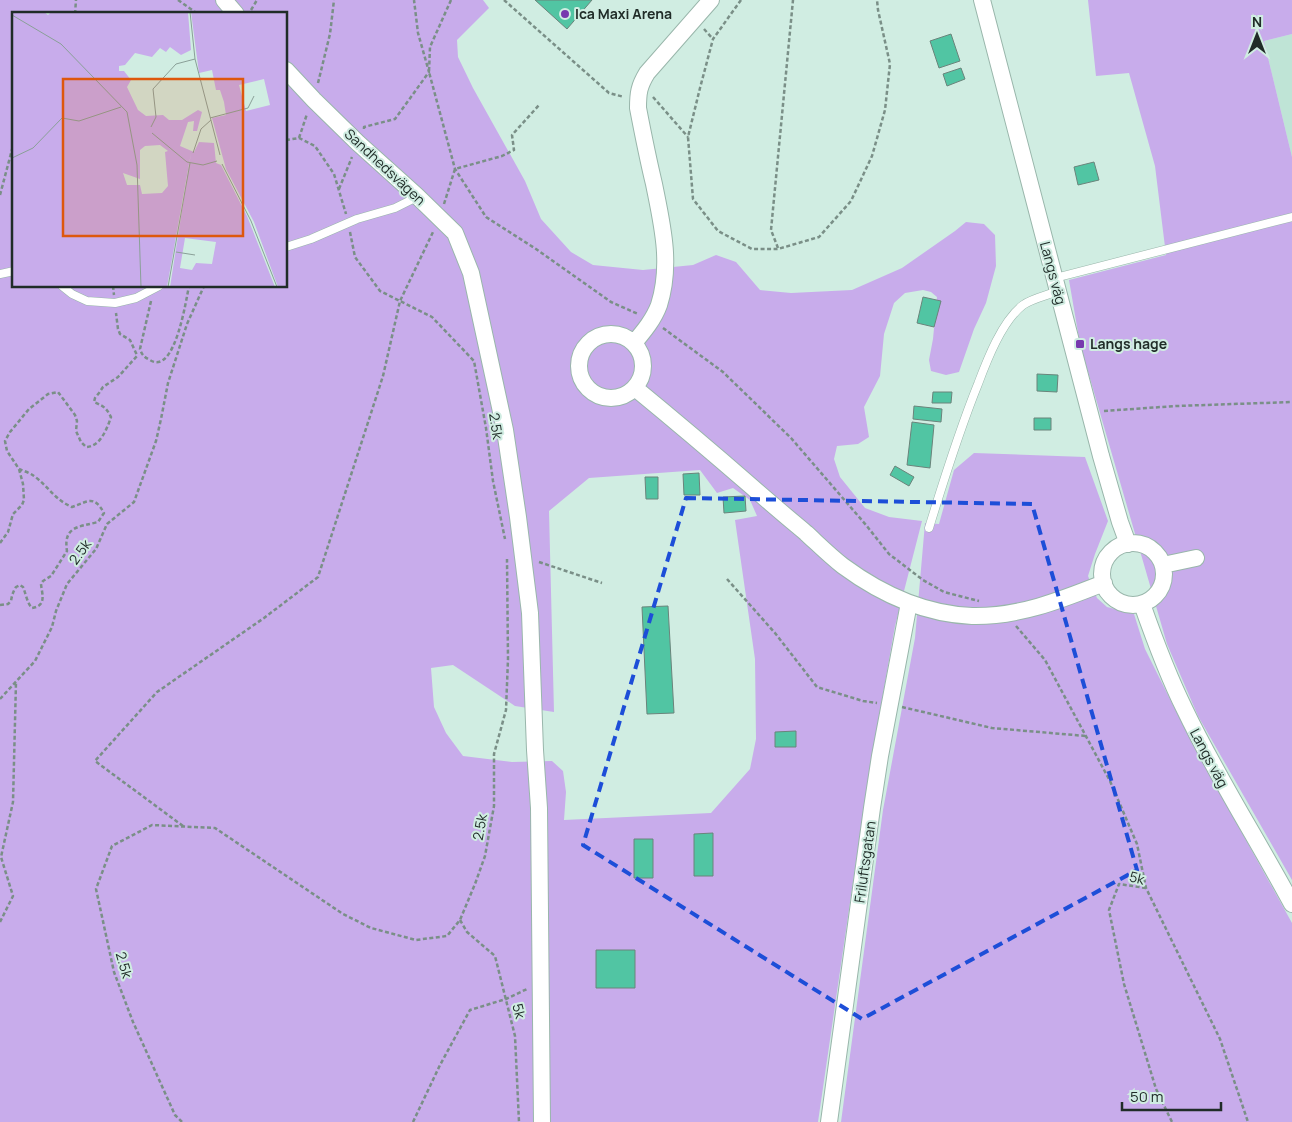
<svg xmlns="http://www.w3.org/2000/svg" width="1292" height="1122" font-family="Manrope,sans-serif">
<style>
.built{fill:#bfe4d6}
.green{fill:#c8aceb;fill-rule:evenodd}
.building{fill:#51c5a3;stroke:#6a847b}
.lines{fill:none;stroke-linecap:round;stroke-linejoin:round}
.service-casing{stroke:#99b6ab;stroke-width:9}
.minor-casing{stroke:#99b6ab;stroke-width:18}
.path{stroke:#7a8f87;stroke-width:2.5;stroke-dasharray:4 2.5;stroke-linecap:butt}
.service{stroke:#fff;stroke-width:8}
.minor{stroke:#fff;stroke-width:16}
.marked{fill:none;stroke:#1d4ed8;stroke-width:4;stroke-dasharray:10 6;stroke-linejoin:round}
.poi-dot{fill:#7739ae;stroke:#d0ede2;stroke-width:2}
.labels{text-anchor:middle;stroke-width:4;stroke-linejoin:round;paint-order:stroke}
.poi-label{font-size:14px;font-weight:bold;fill:#202c28;stroke:#d0ede2;text-anchor:start}
.street-label{font-size:14px;fill:#202c28;stroke:#d0ede2}
.inset-road{fill:none;stroke:#8aa098;stroke-width:1}
.view{fill:#de570d;fill-opacity:0.15;stroke:#de570d;stroke-width:2.5}
.inset-edge{fill:none;stroke:#202c28;stroke-width:2.5}
</style>
<rect width="100%" height="100%" fill="#d0ede2"/>
<path class="built" d="M1292 34V157L1264 41Z"/>
<path class="green" d="M0 0H483L489 8 457 40 458 57 473 88 525 181 541 219 571 252 593 265 643 270 693 265 716 255 736 262 760 290 791 293 852 290 902 268 955 231 966 222 984 224 995 235 996 266 986 303 974 329 959 372 946 375 931 371 929 360 933 339 937 297 931 292 923 290 905 293 894 303 884 334 880 376 864 407 869 437 858 444 837 446 834 459 840 477 865 508 889 517 922 521 895 626 868 779 818 1122H0ZM14 14H286V286H14ZM700 470 717 493 733 488 750 500 757 516 735 520 755 659 756 739 750 769 711 813 564 820 566 792 563 771 552 761 512 762 463 756 446 733 434 707 431 668 453 665 515 706 554 712 549 511 589 478Z
M1088 0H1292V34L1264 41 1292 157V880L1198 716 1167 644 1080 344 1069 280 1166 255 1155 166 1129 73 1096 76Z
M974 453 1085 457 1108 521 1095 554 1088 576 1097 598 1107 607 1134 614 1145 649 1191 741 1292 923V1122H841L883 810 915 638 925 523 939 524 954 470Z"/>
<path class="building" d="M535 0H592L567 29Z
M951 34 960 61 939 68 930 41Z
M961 68 965 79 947 86 943 74Z
M1094 162 1099 180 1078 185 1074 167Z
M923 297 941 301 934 327 917 323Z
M1037 374 1058 375 1057 392 1037 391Z
M933 392H952L951 403H932Z
M914 406 942 409 941 422 913 419Z
M1034 418H1051V430H1034Z
M912 422 934 425 930 468 907 465Z
M895 466 914 477 909 486 890 475Z
M699 473 700 495H684L683 474Z
M645 477H658V499H646Z
M745 496 746 511 724 513 723 497Z
M668 606 674 713 647 714 642 607Z
M796 731V747H775V732Z
M713 833V876H694V834Z
M634 839H653V878H634Z
M596 950H635V988H596Z"/>
<g class="lines">
<defs>
<path id="service" d="M286 247 311 239 357 219 395 208 411 200 417 196
M0 274 14 271
M1055 278 1292 217
M62 286 72 294 87 301 115 303 136 298 159 286
M929 528C944 479 959 431 978 384 987 360 1002 321 1023 305 1031 299 1048 295 1058 291"/>
<path id="minor" d="M224 0 236 14
M982 0 1101 456 1120 522 1128 544
M286 70 314 100 358 143 417 196 455 233 471 273 505 430 518 517 530 613 535 750 539 808 542 1122
M579 366a32 32 0 1 1 64 0a32 32 0 1 1-64 0Z
M634 343C644 331 654 319 659 305 672 264 662 224 654 184 648 159 643 134 638 108 638 93 639 86 647 73L711 0
M635 388C674 420 713 453 751 486 769 502 787 517 806 533 818 544 830 556 843 566 881 594 924 614 972 616 1019 617 1061 600 1104 583
M1102 574a31 31 0 1 1 62 0a31 31 0 1 1-62 0Z
M1163 565 1196 558
M1142 604C1155 641 1168 676 1185 710 1217 777 1257 839 1292 904
M829 1122 872 808 880 756 909 603"/>
</defs>
<use href="#service" class="service-casing"/>
<use href="#minor" class="minor-casing"/>
<path class="path" d="M178 0 195 12 196 14
M451 0 430 47 429 72 455 169 486 217 536 249 611 302 638 314
M504 0 609 93 624 97
M741 0 713 39 700 88 688 137 693 199 718 231 752 249H778L819 237 851 201 872 156 885 110 890 64 878 10 877 0
M251 10 257 0
M75 14 76 0
M162 14 186 13 189 14
M704 29 713 39
M318 83 330 34 334 0
M653 97 688 137
M364 129V127L395 119 429 72 418 33 414 0
M299 138 307 114
M286 140 299 138 315 146 334 174 346 214
M339 189 352 157
M0 195 14 142
M444 204 455 169 502 156 514 150 512 135 540 104
M350 232 355 257 380 291 432 317 474 361 486 428 493 481 505 539
M778 248 771 230 793 0
M113 286 114 295
M151 301 140 349C142 355 144 357 150 360 175 376 186 300 189 286
M663 328 723 372 791 438 866 525 889 554 923 580 944 592 979 601
M1104 411 1176 406 1292 402
M0 543 8 532 13 514 22 505 24 500 23 484 19 469 7 451 5 441 10 432 29 409 48 394 58 392 75 415 77 421 76 431 81 442 86 447C100 447 107 429 111 417 106 407 103 406 94 402L95 398 99 393 103 387 118 377 137 356 136 353 130 340 120 334 118 329 116 313
M539 562 602 583
M727 579 775 633 817 687 863 701 877 703
M0 605 8 604 11 601C12 595 13 592 16 587L20 585 23 587C26 594 27 603 32 608 47 606 42 594 41 584L43 581 51 576 67 551C63 526 79 527 98 522L104 513C94 495 89 501 72 507 55 500 48 486 34 476 30 473 24 471 19 469
M1016 626 1045 660 1110 781 1137 844 1146 888 1220 1039 1248 1122
M0 699 35 661 52 627 56 611 67 584 96 549 107 524 134 502 156 441 161 419 168 383 187 324 204 286
M902 707 992 728 1086 736
M183 826 95 761 157 692 264 618 318 577 383 376 400 301 433 232
M1146 888 1119 884 1109 910 1124 984 1156 1089 1172 1122
M460 920 467 932 495 956 515 1036 519 1122
M0 922 13 896 1 857 13 802 16 682
M182 1122 175 1115 133 1022 114 972 96 889 112 846 152 825 215 828 343 914 371 928 416 940 447 936 460 920 475 884 485 856 494 806V754L506 710 508 659 507 559
M413 1122 440 1065 470 1010 506 999 527 989"/>
<use href="#service" class="service"/>
<use href="#minor" class="minor"/>
</g>
<path class="marked" d="M686 498 1032 504 1137 870 862 1019 583 845Z"/>
<g class="poi-dot">
<circle cx="565" cy="14" r="5"/>
<rect x="1075" y="339" width="10" height="10" rx="2.5"/>
</g>
<g class="labels">
<g class="poi-label">
<text x="575" y="19">Ica Maxi Arena</text>
<text x="1090" y="349">Langs hage</text>
</g>
<g class="street-label">
<text transform="translate(385 167) rotate(43)" y="5">Sandhedsvägen</text>
<text transform="translate(1053 273) rotate(75)" y="5">Langs väg</text>
<text transform="translate(496 426) rotate(81)" y="5">2.5k</text>
<text transform="translate(80 552) rotate(-54)" y="5">2.5k</text>
<text transform="translate(1209 758) rotate(62)" y="5">Langs väg</text>
<text transform="translate(480 827) rotate(-80)" y="5">2.5k</text>
<text transform="translate(865 862) rotate(-82)" y="5">Friluftsgatan</text>
<text transform="translate(1137 878) rotate(14)" y="5">5k</text>
<text transform="translate(124 965) rotate(74)" y="5">2.5k</text>
<text transform="translate(519 1011) rotate(76)" y="5">5k</text>
</g>
</g>
<g transform="translate(12 12)">
<rect width="275" height="275" fill="#d0ede2"/>
<path d="M0 0H32L36 3 39 0H176L179 38 169 43 158 35 154 40 148 36 140 45 123 41 113 53 107 54V59H112L119 68 115 75 126 98 134 104 151 103 157 108H170L186 98 190 100 185 119H181L182 109 176 110 168 134 182 140 187 130 202 131 204 151 209 153 235 204 263 275H158L179 141 155 275H0ZM148 133 156 139 153 140 156 174 150 181 130 182 128 173H115L111 161 128 167V138L133 134ZM173 226 204 230 200 252 184 251 180 258 168 256ZM179 0H275V275H266L242 210 214 157 200 106 214 103 212 90 208 78H204L200 58 187 61ZM252 67 258 93 234 99 227 73Z" fill="#c8aceb" fill-rule="evenodd"/>
<path class="inset-road" d="M178 0 183 47 208 143M0 3 49 32 115 100 125 153 129 275M198 106 236 96 242 84M139 115 144 105 141 77 164 52 183 47M140 121 175 150 191 153 205 149M181 141 189 117 199 108M0 146 21 136 50 106 67 109 109 95M210 152 239 209 265 275M164 240 183 243M156 275 178 151"/>
<path class="view" d="M51 67H231V224H51Z"/>
<rect width="275" height="275" class="inset-edge"/>
</g>
<g transform="translate(1257 35)" stroke="#d0ede2" stroke-width="4" paint-order="stroke">
<path d="M0-4L9 19L0 12L-9 19Z" fill="#202c28"/>
<text y="-8" font-size="14" font-weight="bold" text-anchor="middle" fill="#202c28">N</text>
</g>
<path d="M1122 1102v8h99v-8" fill="none" stroke="#202c28" stroke-width="2.5"/>
<text x="1130" y="1102" font-size="15" fill="#202c28" stroke="#d0ede2" stroke-width="4" paint-order="stroke">50 m</text>
</svg>
